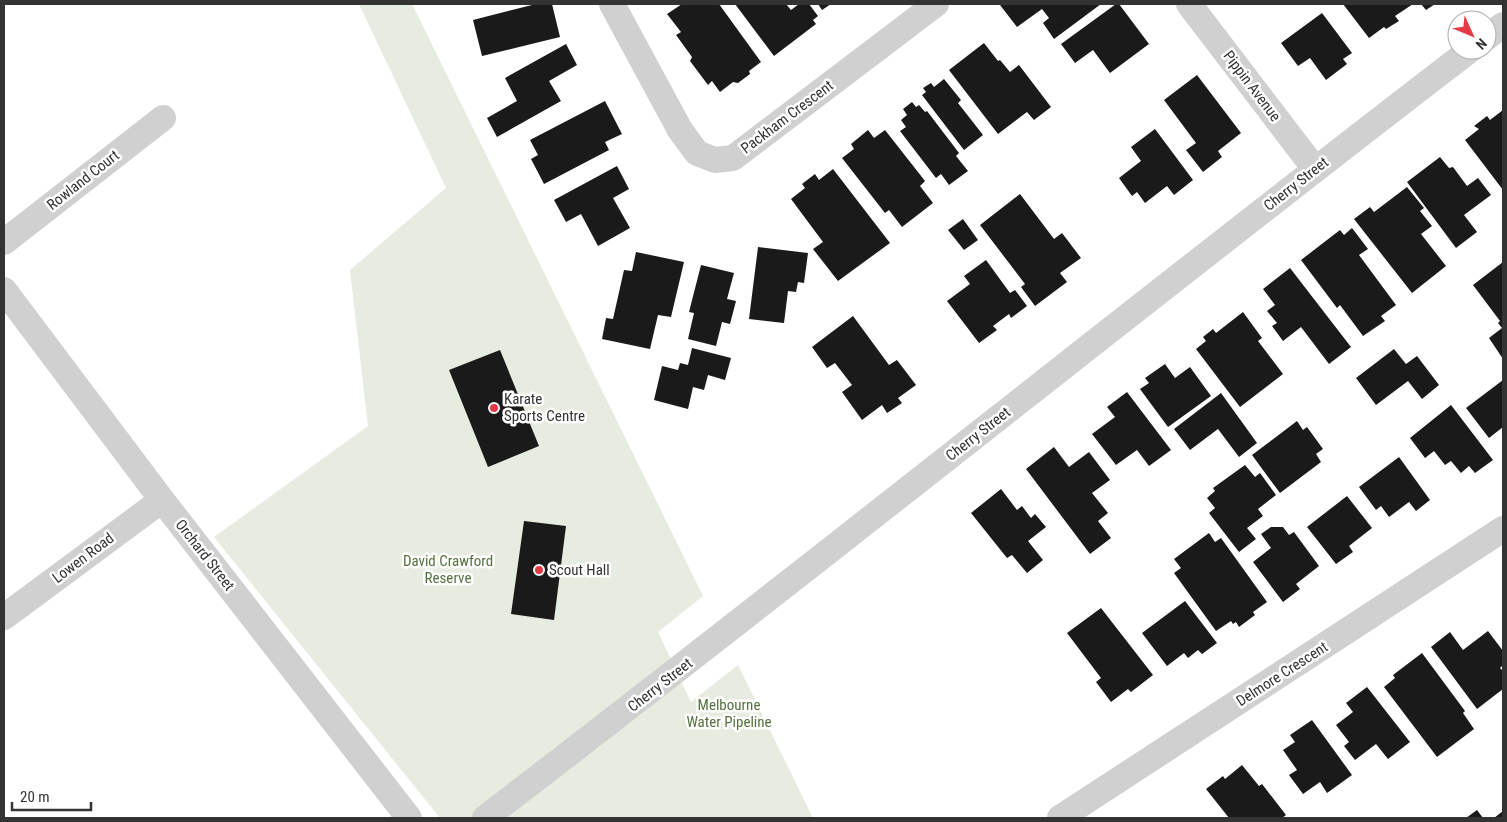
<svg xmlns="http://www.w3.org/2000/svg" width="1507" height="822" font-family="'Roboto Condensed',sans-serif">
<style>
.green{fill:#e6ecdf}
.building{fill:#1a1a1a}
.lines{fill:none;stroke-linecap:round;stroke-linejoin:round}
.street{stroke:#d0d0d0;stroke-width:26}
.poi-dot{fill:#e63946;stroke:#fff;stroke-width:2}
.labels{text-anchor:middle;stroke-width:5;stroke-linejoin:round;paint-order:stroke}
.street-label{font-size:15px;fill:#333;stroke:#fff}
.poi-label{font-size:15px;fill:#333;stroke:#fff;text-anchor:start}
.park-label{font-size:15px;fill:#56703f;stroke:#fff}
</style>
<rect width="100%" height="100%" fill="#fff"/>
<path class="green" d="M359 4H412L703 596 658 632 691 702 738 665 813 818H440L214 537 368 426 350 270 446 188Z"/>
<path class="building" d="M536 4H552L560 37 482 56 473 20Z
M682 4H719L761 62 749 71 750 74 738 83 733 82 720 92 712 81 708 85 690 61 692 57 676 35 681 32 667 14Z
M735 4H786L791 10 799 4H809L818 16 813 20 816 24 774 56Z
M818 4H831L822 10Z
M1002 4H1101L1054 39 1043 23 1049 18 1042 9 1017 27 1000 5Z
M1116 4H1119L1149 44 1110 73 1093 50 1075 63 1061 44Z
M1343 4H1413L1395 16 1399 21 1386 29 1384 27 1369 38Z
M1421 4H1435L1426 10Z
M1322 13 1352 53 1343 59 1347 64 1326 80 1310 58 1298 66 1281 43Z
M984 43 998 61 1000 60 1010 72 1019 65 1051 107 1034 120 1027 112 998 134 949 70Z
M566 44 577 65 549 81 561 101 497 137 487 118 517 101 505 78Z
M1197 75 1241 133 1218 151 1222 157 1203 172 1186 150 1196 143 1164 100Z
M944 79 961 100 958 103 983 135 964 150 922 95 926 92 923 88 931 83 934 87Z
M605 101 622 134 605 142 609 150 544 184 531 159 538 155 530 140Z
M912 102 916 107 919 105 925 112 927 111 959 153 956 156 968 171 949 185 941 174 936 178 900 131 906 127 901 120 907 115 903 109Z
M1503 110V190L1465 140 1479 129 1474 126 1487 116 1490 120Z
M1155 129 1193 180 1174 195 1167 186 1145 203 1137 192 1132 196 1119 178 1141 161 1131 147Z
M868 130 874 138 885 130 925 181 920 186 933 203 902 227 889 210 885 213 842 158 854 149 851 144Z
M1440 157 1449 168 1453 167 1467 186 1478 178 1491 195 1464 215 1477 232 1456 248 1407 182Z
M617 166 629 189 613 198 630 228 598 246 581 214 566 222 554 200Z
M833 169 890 243 838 281 813 249 823 242 791 199 805 188 802 184 815 174 819 180Z
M1407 187 1424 208 1420 211 1432 226 1421 234 1446 266 1412 293 1354 219 1370 207 1374 212Z
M1020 194 1054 239 1062 233 1081 258 1060 273 1067 282 1035 306 1021 287 1025 284 980 225Z
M963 219 978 240 964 250 948 230Z
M1352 228 1368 249 1359 255 1396 305 1381 316 1385 321 1363 336 1340 305 1337 308 1301 260 1340 230 1344 235Z
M758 247 808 253 804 283 798 282 796 292 788 291 784 323 749 319Z
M636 252 684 262 671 317 658 315 650 349 602 339 606 318 613 319 624 270 632 271Z
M986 260 1010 293 1015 290 1027 306 1011 318 1009 314 993 326 997 330 979 343 947 301 970 284 964 276Z
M1503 262V359L1489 338 1502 328 1498 323 1500 321 1473 285Z
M701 265 734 273 727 299 736 301 730 324 722 322 716 346 688 339 694 313 689 312Z
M1290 268 1351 347 1329 364 1301 327 1283 341 1272 326 1277 323 1267 311 1275 305 1263 289Z
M1243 312 1262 338 1258 341 1283 374 1240 407 1196 349 1206 341 1203 337 1213 329 1216 333Z
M853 316 889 365 897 360 916 385 898 398 902 403 887 413 882 405 862 420 842 392 852 385 835 363 827 368 812 347Z
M692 348 731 358 725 380 708 375 704 390 693 387 688 409 654 400 662 366 678 370 680 363 688 365Z
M1394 349 1406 364 1417 356 1439 385 1422 399 1408 381 1376 405 1356 378Z
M500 350 539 446 488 467 449 370Z
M1165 364 1175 378 1190 367 1211 396 1168 427 1140 389 1149 383 1145 378Z
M1503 380V427L1489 438 1466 408Z
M1127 392 1171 450 1149 466 1137 450 1116 465 1092 434 1115 417 1107 407Z
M1221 393 1257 443 1239 457 1218 429 1190 450 1174 429Z
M1451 405 1493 460 1475 473 1469 466 1461 473 1451 461 1445 465 1434 451 1425 458 1410 438Z
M1297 421 1303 430 1307 427 1323 449 1316 454 1321 462 1280 493 1252 455Z
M1054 447 1069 467 1089 452 1110 480 1092 493 1108 513 1098 521 1111 538 1090 554 1026 469Z
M1399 457 1430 500 1416 511 1409 502 1389 517 1381 506 1376 510 1359 487Z
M1245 465 1255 477 1260 473 1276 495 1258 509 1263 516 1247 528 1256 539 1239 552 1209 513 1215 508 1207 498 1215 491 1213 488Z
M1001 489 1017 510 1022 506 1031 518 1035 514 1046 527 1028 541 1043 560 1027 573 1012 555 1007 558 971 513Z
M1347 496 1372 528 1349 546 1353 552 1336 564 1307 527Z
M524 521 566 526 554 620 511 614Z
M1271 527H1283L1289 535 1294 532 1319 566 1296 584 1300 589 1283 602 1253 562 1271 548 1261 534Z
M1209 533 1215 542 1221 538 1267 602 1253 612 1255 615 1239 627 1236 622 1233 624 1231 621 1216 631 1174 573 1181 568 1174 559Z
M1185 601 1217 643 1202 654 1198 650 1188 658 1184 653 1167 666 1142 633Z
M1101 608 1153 675 1131 692 1128 689 1111 702 1096 682 1101 678 1067 633Z
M1488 631 1503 651V665L1500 668 1503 671V689L1477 709 1431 647 1450 632 1463 650Z
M1422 653 1465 711 1463 713 1474 729 1437 757 1384 687 1395 678 1393 675Z
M1367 687 1410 742 1388 759 1376 744 1355 760 1344 746 1349 742 1336 725 1353 712 1346 703Z
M1312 720 1352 775 1327 793 1320 782 1303 794 1289 775 1297 770 1283 750 1295 742 1290 735Z
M1242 765 1259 786 1262 784 1286 815 1282 818H1229L1206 789 1223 776 1225 779Z
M1477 810 1483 818H1466Z
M1503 811V818H1494Z"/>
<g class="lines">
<path class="street" d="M612 4 680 130 697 153 715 160 733 158 936 4
M1189 4 1315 169
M1487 37 1503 25
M4 242 163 118
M4 290 162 500 409 818
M4 617 162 500
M485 818C816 565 1140 303 1470 50
M1060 818 1503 529"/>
</g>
<g class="poi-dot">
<circle cx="494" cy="408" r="5"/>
<circle cx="539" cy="570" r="5"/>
</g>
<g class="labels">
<g class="street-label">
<text transform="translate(1252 86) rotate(53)" y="5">Pippin Avenue</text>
<text transform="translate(787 117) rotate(-37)" y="5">Packham Crescent</text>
<text transform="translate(83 180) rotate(-38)" y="5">Rowland Court</text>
<text transform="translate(1296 184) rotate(-38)" y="5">Cherry Street</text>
<text transform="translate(978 434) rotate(-38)" y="5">Cherry Street</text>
<text transform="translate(205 555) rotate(52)" y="5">Orchard Street</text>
<text transform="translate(83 558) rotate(-37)" y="5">Lowen Road</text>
<text transform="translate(1282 674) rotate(-33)" y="5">Delmore Crescent</text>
<text transform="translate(660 685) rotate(-38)" y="5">Cherry Street</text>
</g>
<g class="poi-label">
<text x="504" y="404">Karate<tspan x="504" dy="17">Sports Centre</tspan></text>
<text x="549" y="575">Scout Hall</text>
</g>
<g class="park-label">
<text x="448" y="566">David Crawford<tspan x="448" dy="17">Reserve</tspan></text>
<text x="729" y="710">Melbourne<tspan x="729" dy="17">Water Pipeline</tspan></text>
</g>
</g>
<rect width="1507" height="822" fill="none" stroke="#333333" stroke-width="10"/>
<g transform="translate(1472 35) rotate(134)"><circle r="24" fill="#ffffff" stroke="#adadad"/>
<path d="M0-4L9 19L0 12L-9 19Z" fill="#e63946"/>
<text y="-8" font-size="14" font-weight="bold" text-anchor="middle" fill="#333333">N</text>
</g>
<path d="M12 802v8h79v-8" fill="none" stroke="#333333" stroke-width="2.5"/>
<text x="20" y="802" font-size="15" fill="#333333" stroke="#ffffff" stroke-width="4" paint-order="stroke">20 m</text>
</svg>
